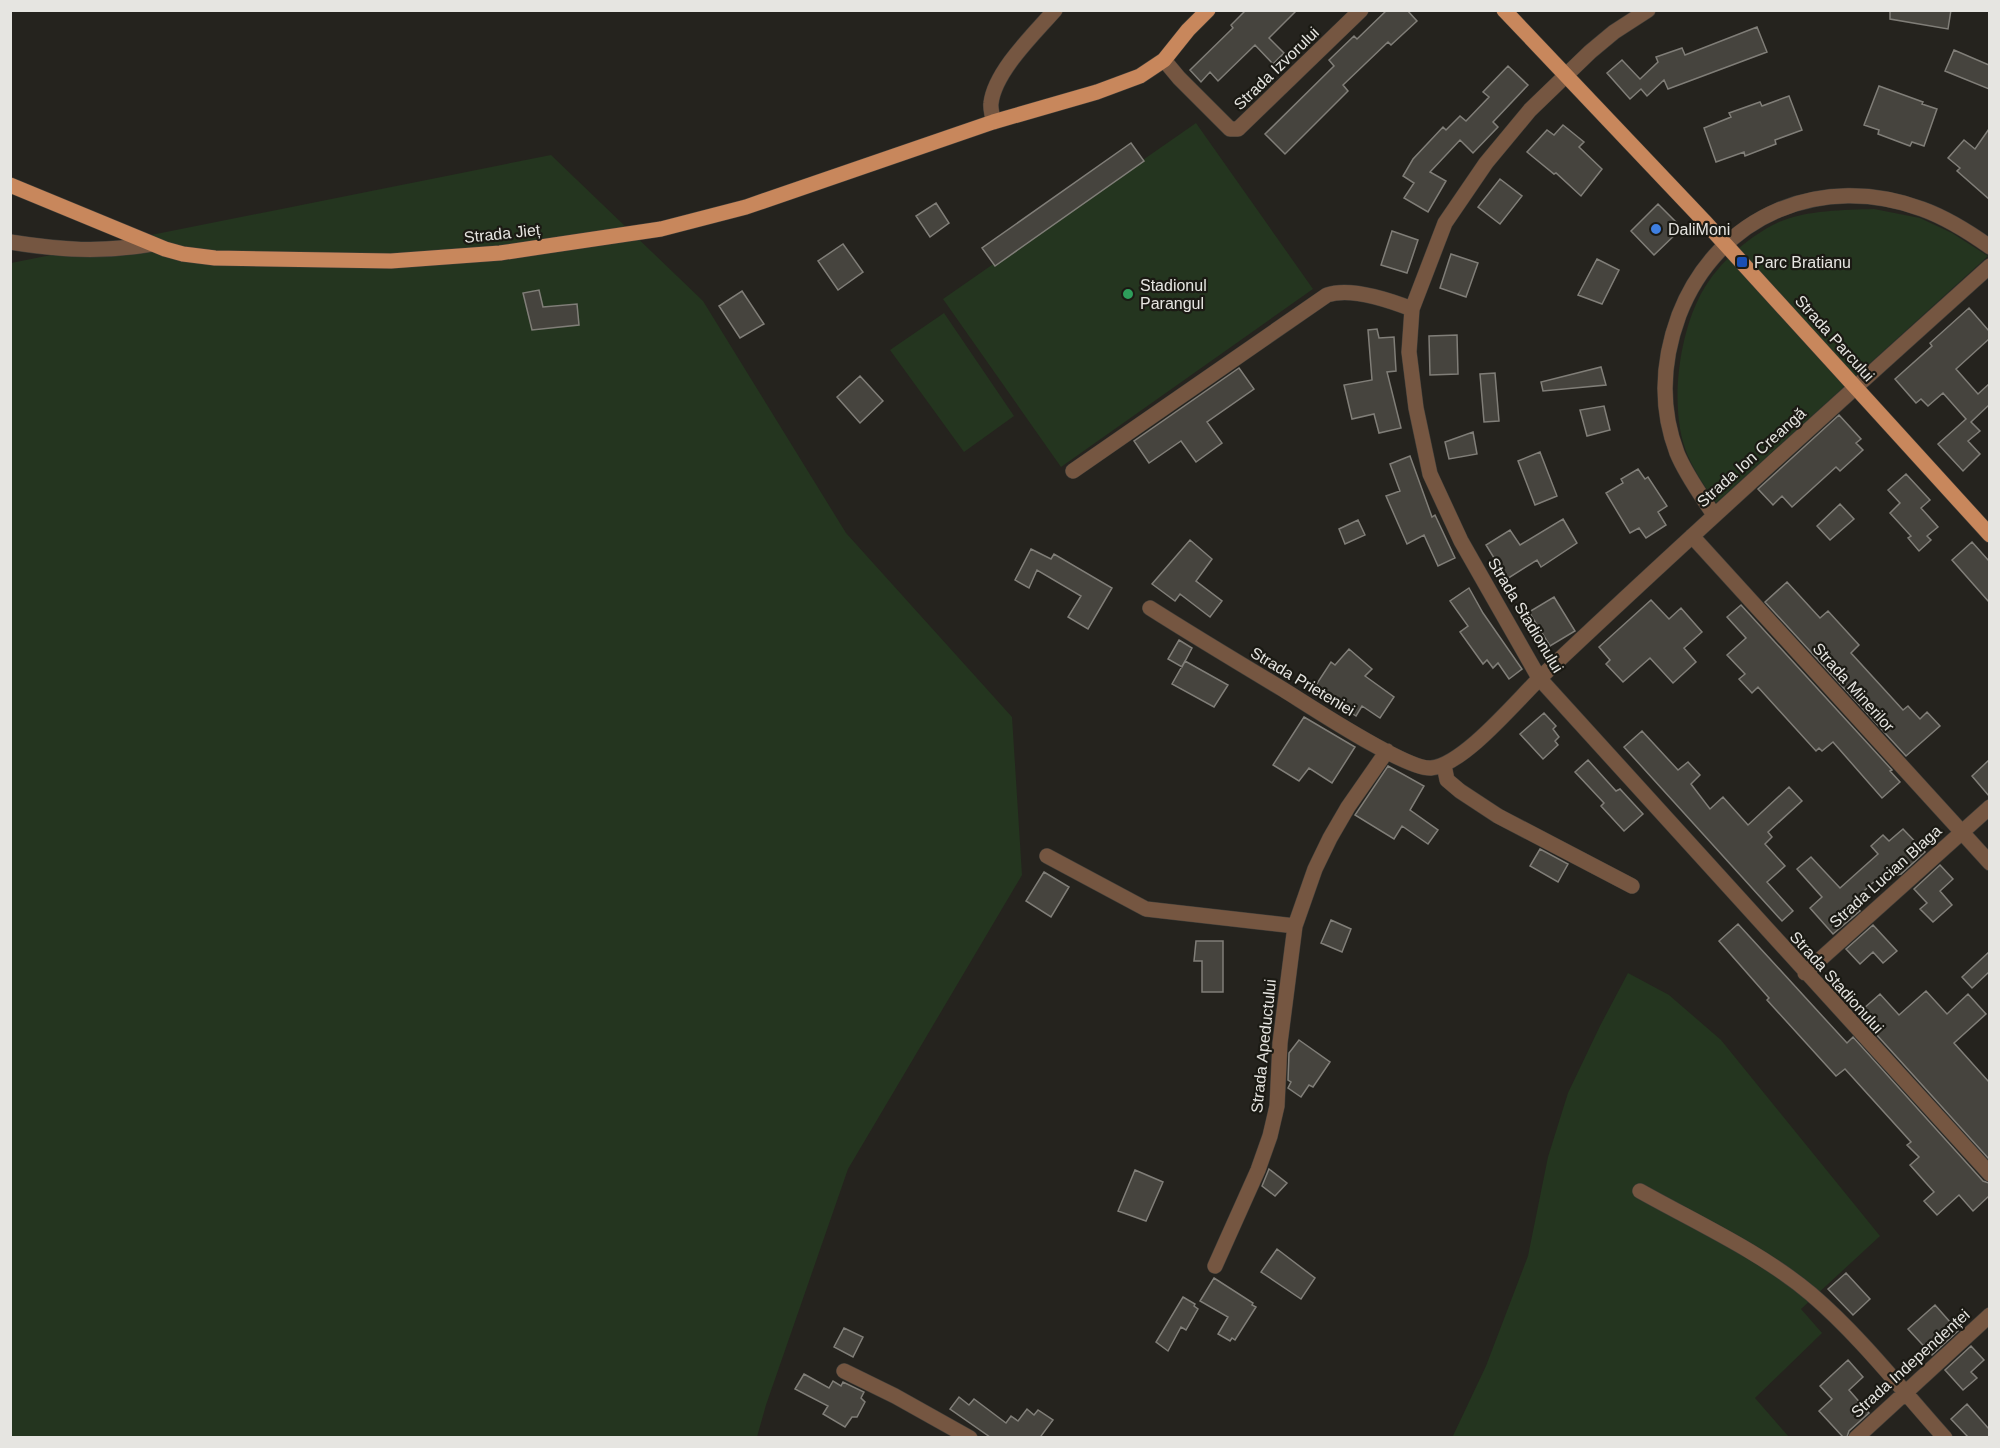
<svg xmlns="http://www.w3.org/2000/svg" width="2000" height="1448" font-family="Arial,sans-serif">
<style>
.green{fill:#24351f}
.building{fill:#46443e;stroke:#807e78;stroke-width:1.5}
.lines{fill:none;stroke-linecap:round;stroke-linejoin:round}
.minor-casing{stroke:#403e39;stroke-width:16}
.major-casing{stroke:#403e39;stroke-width:16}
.minor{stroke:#755641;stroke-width:15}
.major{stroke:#c8875c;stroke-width:15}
.shop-dot{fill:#3f7fe0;stroke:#1b1a14;stroke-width:2}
.transit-dot{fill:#1a4fb4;stroke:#1b1a14;stroke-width:2}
.leisure-dot{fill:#2e9e5b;stroke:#1b1a14;stroke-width:2}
.labels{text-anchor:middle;stroke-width:4.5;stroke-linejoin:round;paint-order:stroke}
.street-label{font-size:16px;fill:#e6e5e1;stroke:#1b1a14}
.poi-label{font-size:16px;fill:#e6e5e1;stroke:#1b1a14;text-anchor:start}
</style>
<rect width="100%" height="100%" fill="#25231e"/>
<path class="green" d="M1196 123 1313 289 1061 467 943 299Z
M551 155 703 301 846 533 1012 717 1022 875 848 1169 766 1405 757 1437 11 1438V263Z
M1874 209 1920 218 1952 233 1988 256 1716 503C1706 488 1695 472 1688 456 1669 413 1678 341 1698 300 1713 267 1747 237 1779 222 1807 210 1844 210 1874 209Z
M944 313 1014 416 964 452 890 350Z
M1628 973 1669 995 1721 1040 1880 1236 1801 1309 1822 1333 1755 1398 1789 1437 1452 1438 1486 1366 1528 1256 1548 1157 1568 1093 1600 1026Z"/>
<path class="building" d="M1246 10H1297L1269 38 1284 53 1273 64 1255 45 1218 81 1210 72 1201 82 1190 70 1233 28 1231 25Z
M1387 10H1407L1417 21 1391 45 1388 42 1343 85 1348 91 1285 154 1265 134 1334 66 1329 60 1354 36 1357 39Z
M1890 10H1951L1948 29 1890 19Z
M1757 27 1767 52 1668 89 1664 80 1647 96 1641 89 1630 99 1607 73 1622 60 1640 79 1658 62 1656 57 1682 48 1685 55Z
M1954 50 1989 65V89L1945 71Z
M1508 66 1528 85 1493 122 1498 127 1473 153 1460 140 1430 172 1446 181 1428 212 1404 198 1414 183 1403 176 1413 159 1443 127 1446 130 1460 116 1466 121 1489 97 1483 92Z
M1879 86 1923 102 1922 104 1937 109 1924 146 1912 142 1910 146 1878 134 1879 130 1864 125Z
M1789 96 1802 130 1775 140 1776 144 1745 156 1744 152 1716 162 1704 128 1731 117 1729 113 1760 102 1762 106Z
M1563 125 1584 142 1579 147 1602 169 1581 196 1556 173 1554 174 1527 152 1547 130 1554 135Z
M1989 129V199L1957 171 1960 168 1948 158 1964 140 1975 149Z
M1131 143 1144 161 995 266 982 248Z
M1500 179 1522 196 1500 224 1478 207Z
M936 203 949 223 930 237 916 216Z
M1658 204 1682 228 1654 255 1631 231Z
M1392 231 1418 240 1407 273 1381 265Z
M843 244 863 272 838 290 818 261Z
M1451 254 1478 263 1466 297 1440 288Z
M1597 259 1619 270 1602 304 1578 295Z
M539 290 543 307 577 304 579 325 532 330 523 293Z
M742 291 764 324 740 338 719 306Z
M1969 308 1989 331V339L1956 369 1978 394 1989 384V405L1971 422 1980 431 1968 441 1980 454 1963 471 1938 444 1966 419 1943 393 1928 406 1921 399 1916 403 1895 379 1932 346 1930 343Z
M1377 329 1379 338 1394 337 1396 371 1387 372 1401 428 1379 433 1374 414 1352 419 1344 385 1372 380 1368 330Z
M1457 335 1458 374 1430 375 1429 336Z
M1601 367 1606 385 1543 391 1541 382Z
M1239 368 1254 389 1207 422 1222 443 1196 462 1181 441 1149 463 1134 441Z
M1495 373 1499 421 1484 422 1480 374Z
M860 376 883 401 860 423 837 397Z
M1604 406 1610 430 1587 436 1580 410Z
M1839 415 1861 439 1856 443 1863 450 1840 471 1836 467 1792 507 1782 496 1773 505 1758 489Z
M1473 432 1477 454 1449 459 1445 442Z
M1540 452 1557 496 1535 505 1518 461Z
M1410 456 1432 517 1435 515 1455 558 1438 566 1424 535 1407 544 1386 496 1400 491 1390 464Z
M1638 469 1645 479 1648 477 1667 506 1658 512 1666 525 1646 538 1639 528 1630 533 1606 493 1623 483 1621 479Z
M1906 474 1930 500 1921 508 1938 527 1927 536 1931 540 1919 551 1908 538 1911 536 1890 513 1900 503 1888 490Z
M1840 504 1854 519 1830 540 1817 526Z
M1563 519 1577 543 1541 567 1537 560 1507 579 1486 545 1510 530 1520 545Z
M1358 520 1365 535 1345 544 1339 529Z
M1190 540 1212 559 1196 581 1222 601 1210 617 1180 594 1175 601 1152 584Z
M1972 542 1989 561V602L1952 560Z
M1031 549 1051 559 1054 554 1112 588 1088 629 1068 617 1081 596 1037 570 1029 588 1015 580Z
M1787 582 1820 618 1828 611 1859 645 1851 653 1903 710 1908 706 1920 719 1927 712 1940 726 1906 756 1765 602Z
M1469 588 1483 613 1522 669 1509 679 1498 663 1493 668 1487 660 1483 664 1460 632 1468 626 1450 601Z
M1554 597 1575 631 1550 646 1529 612Z
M1651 600 1669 619 1681 608 1702 632 1684 648 1696 662 1673 683 1650 658 1623 682 1606 664 1610 660 1599 647Z
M1741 605 1892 770 1890 771 1900 782 1882 798 1833 742 1822 751 1819 748 1816 751 1758 687 1752 693 1739 679 1745 674 1727 655 1746 638 1727 617Z
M1179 640 1192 648 1182 667 1168 659Z
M1349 649 1372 669 1365 676 1394 697 1380 718 1362 706 1356 716 1314 688 1331 662 1335 665Z
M1185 661 1228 685 1214 707 1172 684Z
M1544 713 1556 726 1553 729 1559 737 1555 741 1558 745 1543 759 1520 734Z
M1304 717 1355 747 1332 783 1309 768 1299 781 1273 765Z
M1642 731 1678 770 1688 762 1700 775 1691 784 1710 809 1723 797 1748 825 1789 787 1802 801 1768 832 1772 837 1765 844 1785 866 1767 882 1793 911 1782 921 1624 747Z
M1588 760 1616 791 1620 789 1643 814 1624 831 1601 806 1604 803 1575 772Z
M1989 760V796L1972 776Z
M1388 766 1424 786 1410 810 1438 830 1428 844 1402 826 1394 839 1355 815Z
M1903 829 1925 852 1901 874 1897 875 1890 867 1852 902 1860 911 1833 934 1810 908 1822 897 1797 869 1811 857 1840 888 1878 854 1871 846 1883 835 1889 841Z
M1540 849 1568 864 1558 882 1530 866Z
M1940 865 1953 879 1940 891 1952 905 1933 922 1920 909 1927 903 1914 889Z
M1044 872 1069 887 1051 917 1026 901Z
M1331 920 1351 929 1342 952 1321 943Z
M1738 924 1847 1043 1853 1037 1983 1181 1989 1183V1196L1973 1211 1959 1195 1937 1215 1924 1201 1934 1192 1910 1165 1919 1157 1907 1145 1911 1142 1845 1069 1836 1076 1767 1000 1769 998 1719 941Z
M1873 925 1897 951 1883 963 1873 952 1860 964 1846 949Z
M1196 941H1223V992H1202V961H1194Z
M1989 952V972L1972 988 1962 977Z
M1926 991 1947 1014 1968 994 1986 1014 1954 1043 1989 1082V1159L1867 1024 1872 1020 1862 1010 1880 994 1899 1015Z
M1299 1040 1330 1062 1313 1087 1309 1085 1301 1097 1288 1088 1291 1082 1288 1080 1289 1053Z
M1269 1169 1287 1183 1275 1196 1262 1186Z
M1135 1170 1163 1182 1146 1221 1118 1211Z
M1277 1249 1315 1278 1301 1299 1261 1272Z
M1846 1273 1870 1299 1853 1315 1828 1289Z
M1214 1278 1253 1303 1252 1305 1256 1307 1235 1340 1232 1338 1230 1341 1218 1334 1228 1317 1200 1301Z
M1183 1297 1195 1304 1194 1306 1198 1309 1186 1330 1181 1327 1168 1351 1156 1342Z
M1935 1305 1958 1331 1932 1355 1908 1329Z
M844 1328 863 1337 853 1357 834 1347Z
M1971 1346 1984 1360 1971 1372 1977 1378 1963 1390 1945 1370Z
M1848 1360 1863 1377 1849 1390 1869 1413 1849 1431 1847 1437H1843L1819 1411 1832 1399 1820 1386Z
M804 1374 829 1388 833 1381 841 1386 843 1382 864 1392 861 1398 865 1402 857 1417H852L845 1427 823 1414 828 1406 795 1389Z
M959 1397 969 1405 974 1399 1006 1423 1011 1416 1018 1421 1027 1409 1034 1415 1038 1410 1053 1420 1041 1436 1044 1437H990L950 1409Z
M1967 1404 1989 1429V1437H1968L1951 1419Z"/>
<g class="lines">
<defs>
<path id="minor" d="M1648 10 1614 32 1590 52 1530 110 1486 163 1445 223 1412 309 1409 352 1416 408 1430 474 1461 541 1539 678 1990 1174
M1164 60 1179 78 1230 129H1238L1361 10
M993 122C993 116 990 109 991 103 995 71 1034 34 1055 10
M10 242C61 250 101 253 152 244
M1073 471 1327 295C1350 287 1389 300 1412 309
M1714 515C1701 495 1686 475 1677 453 1659 406 1662 361 1679 315 1718 214 1823 172 1922 209 1947 218 1969 232 1990 247
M1692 536 1990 863
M1150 608C1194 636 1239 663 1284 690 1310 706 1406 770 1431 768 1464 765 1518 699 1542 676 1689 537 1840 401 1990 266
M1444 765 1447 780 1460 791 1498 816 1632 886
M1047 856 1146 909 1295 926
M1805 973 1990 807
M1640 1191C1697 1223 1761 1252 1811 1294 1861 1337 1901 1389 1945 1438
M1215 1266 1258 1170 1270 1136 1277 1106 1280 1043 1295 926 1315 869 1330 838 1348 807 1387 751
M844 1371 895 1396 970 1438
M1856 1438 1990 1315"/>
<path id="major" d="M1504 10 1705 222 1990 535
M10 185 165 249 183 254 215 258 391 261 500 253 661 229 746 207 993 122 1097 92 1140 76 1164 60 1188 30 1208 10"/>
</defs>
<use href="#minor" class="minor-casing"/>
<use href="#major" class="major-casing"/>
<use href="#minor" class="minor"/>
<use href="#major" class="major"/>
</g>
<circle class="shop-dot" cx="1656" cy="229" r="6"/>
<rect class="transit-dot" x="1736" y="256" width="12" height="12" rx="3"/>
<circle class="leisure-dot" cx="1128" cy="294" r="6"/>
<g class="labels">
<g class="street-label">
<text transform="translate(1276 68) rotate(-44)" y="6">Strada Izvorului</text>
<text transform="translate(502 233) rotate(-6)" y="6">Strada Jieț</text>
<text transform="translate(1835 338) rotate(48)" y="6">Strada Parcului</text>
<text transform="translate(1751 457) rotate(-42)" y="6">Strada Ion Creangă</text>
<text transform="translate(1526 615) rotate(59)" y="6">Strada Stadionului</text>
<text transform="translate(1303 681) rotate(31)" y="6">Strada Prieteniei</text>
<text transform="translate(1854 687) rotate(48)" y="6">Strada Minerilor</text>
<text transform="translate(1885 876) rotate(-42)" y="6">Strada Lucian Blaga</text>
<text transform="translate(1837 982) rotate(48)" y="6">Strada Stadionului</text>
<text transform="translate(1263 1046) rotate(-84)" y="6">Strada Apeductului</text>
<text transform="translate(1910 1363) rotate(-42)" y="6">Strada Independenței</text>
</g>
<g class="poi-label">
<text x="1668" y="235">DaliMoni</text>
<text x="1754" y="268">Parc Bratianu</text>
<text x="1140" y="291">Stadionul<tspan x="1140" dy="18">Parangul</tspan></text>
</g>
</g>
<rect width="2000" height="1448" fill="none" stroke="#e6e5e1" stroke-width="24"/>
</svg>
